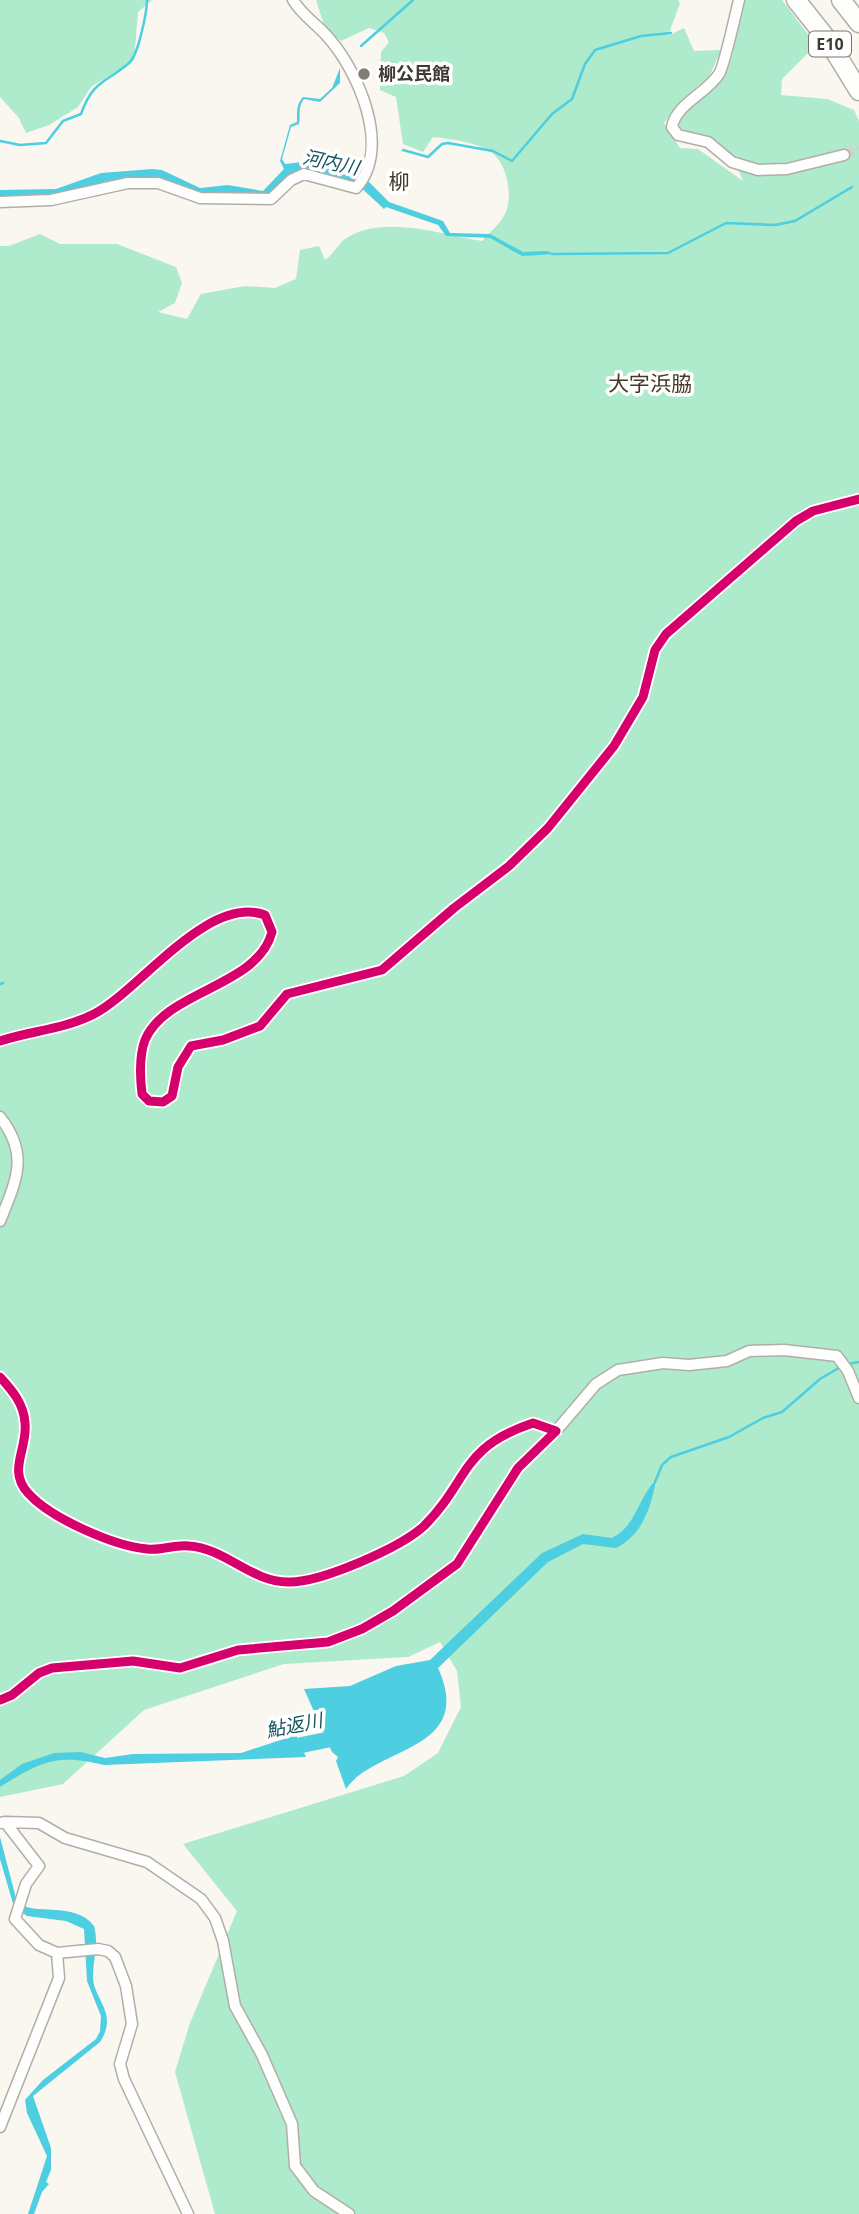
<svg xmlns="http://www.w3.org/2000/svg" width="859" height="2214" font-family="'Open Sans','Noto Sans JP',sans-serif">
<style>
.green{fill:#aeeacc}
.water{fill:#4dcee1}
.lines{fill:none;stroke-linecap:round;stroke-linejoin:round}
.stream{stroke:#4dcee1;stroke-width:2.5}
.river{stroke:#4dcee1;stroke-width:16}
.street-tunnel{stroke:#d5d0ca;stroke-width:10;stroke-dasharray:10 5;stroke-linecap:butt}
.street-casing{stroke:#b2aea7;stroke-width:13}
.highway-casing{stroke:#b2aea7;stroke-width:21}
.street{stroke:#fefefd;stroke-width:10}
.highway{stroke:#fefefd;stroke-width:18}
.cycleway-casing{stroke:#fff;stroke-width:13}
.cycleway{stroke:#d6006c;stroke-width:9}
.poi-dot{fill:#807c73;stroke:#fff;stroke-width:2.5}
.labels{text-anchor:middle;stroke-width:7;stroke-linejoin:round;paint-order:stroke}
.shield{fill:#fff;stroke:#79756e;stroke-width:2}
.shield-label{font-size:16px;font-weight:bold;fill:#3f3a30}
.poi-label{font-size:18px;font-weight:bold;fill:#3f3a30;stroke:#fff;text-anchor:start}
.water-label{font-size:19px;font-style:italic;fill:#175460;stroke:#fff}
.quarter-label{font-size:21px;fill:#443925;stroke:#fff}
</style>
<rect width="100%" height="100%" fill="#faf6f0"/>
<path class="green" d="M0 0H152L138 12 134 60 91 87 78 107 49 125 26 133 19 118 0 97Z
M316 0H678L680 3 668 36 684 28 694 51 721 50 709 77 681 100 664 123 680 148 698 149 743 181C728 139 717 145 681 131L678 119 725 75 732 56 742 0H782L816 45 782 79 781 95 827 99 854 110 859 121V2214H215L175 2072 190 2023 237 1911 183 1844 404 1776 438 1753 461 1707 457 1671 440 1642 408 1657 284 1664 144 1710 63 1784 0 1797V246H9L40 234 60 244H117L176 267 182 283 175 303 158 312 187 319 201 294 245 286 275 288 296 279 300 250 319 246 325 260C335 253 339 242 348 237 385 215 441 234 482 241 490 232 501 223 506 212 513 195 507 163 491 152 476 142 451 139 433 137L423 152 403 144 396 97 380 90 381 52 389 42 384 33 369 28 341 41 325 28Z"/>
<path class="water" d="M340 68V83L320 102 304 99C297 109 301 114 299 124L291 127 282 159 285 164 302 162 361 174 389 202 443 221 450 233 490 234 523 252 547 251 555 254 522 256 490 238 446 236 438 225 386 207 384 209 355 182 302 171 291 174 270 195 200 194 161 179 137 178 107 181 66 193 0 198V190L56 189 101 173 152 169 162 170 200 188 228 185 263 191 284 169 280 161 290 125 297 122C297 112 296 105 303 97L320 99 332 88Z
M656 1480C651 1508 642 1535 616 1548L583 1544 548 1562 438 1668C476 1752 375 1746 346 1789L336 1761 338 1757 332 1752 304 1689 350 1686 396 1666 430 1660 542 1553 583 1534 612 1538C637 1525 637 1499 656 1480Z
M296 1735 306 1757 104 1765C55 1753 41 1762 0 1787V1780L22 1764 54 1753 81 1752 105 1758 133 1754 241 1753Z
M0 1837 17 1902C34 1917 74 1900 94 1926 99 1944 93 1959 93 1977 93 1999 119 2013 100 2042L33 2096 51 2148V2170L46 2182 49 2184 42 2192 34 2214H28L47 2156 27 2113 25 2100 43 2080 96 2039 100 2031 101 2016 87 1981 84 1929 66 1921 27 1916 14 1907 0 1859Z"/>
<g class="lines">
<path class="stream" d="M361 46 413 0
M0 141 20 145 46 143 63 121 81 114C93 80 106 83 129 63 138 56 147 12 147 0
M403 150 428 157 442 144 448 143 493 151 512 161 552 114 572 99 585 64 595 50 641 36 671 33
M552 254 668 253 726 223 775 225 795 221 852 187
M0 984 3 983
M848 1364 859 1362
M655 1482 662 1465 671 1457 729 1437 763 1418 782 1412 820 1379 842 1366"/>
<path class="river" d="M282 1749 346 1736"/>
<path class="street-tunnel" d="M844 155 859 147"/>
<defs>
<path id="street" d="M739 0C736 12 724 67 719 74 706 94 676 104 672 127L678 135 708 142 732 162 758 170 787 169 844 155
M0 202 51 200 128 183H158L200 198 271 199 291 180 304 174 356 188C393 148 357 68 326 35 315 23 302 15 293 0
M0 1041C30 1031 65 1029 94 1014 140 990 208 894 265 915L272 932C258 987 166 990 145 1040 139 1056 140 1077 142 1094L149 1101 163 1102 172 1096 178 1067 191 1046 223 1040 260 1026 287 994 382 970 454 908 509 866 548 828 614 746 643 697 655 650 666 634 796 521 813 511 859 499
M0 1117C30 1155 16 1181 0 1221
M0 1377C12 1390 24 1404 25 1423 28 1449 7 1470 28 1493 50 1518 114 1546 147 1549 161 1551 175 1544 189 1546 225 1548 251 1582 288 1582 320 1583 400 1548 424 1526 470 1480 459 1448 533 1423L556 1431 518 1468 457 1564 393 1611 362 1629 328 1642 238 1650 180 1668 133 1661 52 1668 39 1673 12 1695 0 1700
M556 1431 596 1384 618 1370 663 1363 689 1365 727 1361 749 1351 784 1350 837 1356 848 1371 859 1398
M5 1822 39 1823 65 1838 147 1862 201 1899 215 1918 223 1941 235 2006 262 2055 292 2124 295 2166 314 2191 349 2214
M0 1823 5 1822 39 1866 26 1884 15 1919 39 1945 57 1953 98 1949 108 1951 115 1957 126 1986 132 2024 120 2064 124 2079 188 2214
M0 2127 59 1978 57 1953"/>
<path id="highway" d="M796 0 827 39 859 91
M841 0 859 23"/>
</defs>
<use href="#street" class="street-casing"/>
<use href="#highway" class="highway-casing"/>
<use href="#street" class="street"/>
<use href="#highway" class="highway"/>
<defs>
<path id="cycleway" d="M0 1041C30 1031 65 1029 94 1014 140 990 208 894 265 915L272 932C258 987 166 990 145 1040 139 1056 140 1077 142 1094L149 1101 163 1102 172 1096 178 1067 191 1046 223 1040 260 1026 287 994 382 970 454 908 509 866 548 828 614 746 643 697 655 650 666 634 796 521 813 511 859 499
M0 1377C12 1390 24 1404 25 1423 28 1449 7 1470 28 1493 50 1518 114 1546 147 1549 161 1551 175 1544 189 1546 225 1548 251 1582 288 1582 320 1583 400 1548 424 1526 470 1480 459 1448 533 1423L556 1431 518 1468 457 1564 393 1611 362 1629 328 1642 238 1650 180 1668 133 1661 52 1668 39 1673 12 1695 0 1700"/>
</defs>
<use href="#cycleway" class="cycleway-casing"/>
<use href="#cycleway" class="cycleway"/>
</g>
<circle class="poi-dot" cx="364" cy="74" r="7"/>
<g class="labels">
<rect class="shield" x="809" y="31.5" width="42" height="25" rx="5"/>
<g class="shield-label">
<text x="830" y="50">E10</text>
</g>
<g class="poi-label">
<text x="378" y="80">柳公民館</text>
</g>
<g class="water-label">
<text transform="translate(331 162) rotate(12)" y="7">河内川</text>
<text transform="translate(294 1725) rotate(-11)" y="7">鮎返川</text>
</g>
<g class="quarter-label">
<text x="399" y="189">柳</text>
<text x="650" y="391">大字浜脇</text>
</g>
</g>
</svg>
